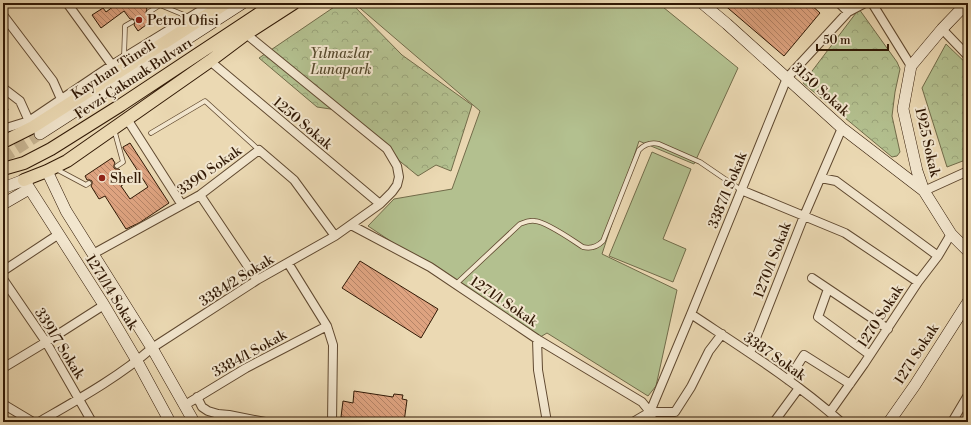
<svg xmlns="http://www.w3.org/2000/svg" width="971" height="425" font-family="'Libre Bodoni',serif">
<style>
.green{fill:#b3c08f;stroke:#726c4a}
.park{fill:url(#park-crowns);stroke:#726c4a}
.building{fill:url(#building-back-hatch);stroke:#311905}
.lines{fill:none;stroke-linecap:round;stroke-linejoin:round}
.secondary-tunnel{stroke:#c6b390;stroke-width:11;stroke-dasharray:11 5.5;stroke-linecap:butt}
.lane-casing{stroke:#604930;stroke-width:5.5}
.street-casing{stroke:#604930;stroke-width:10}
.secondary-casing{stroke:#311905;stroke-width:12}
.primary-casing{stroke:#311905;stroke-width:14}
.path{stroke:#311905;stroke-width:1.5;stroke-dasharray:3 2;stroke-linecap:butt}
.lane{stroke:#f2e6ce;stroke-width:4}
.street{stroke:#f2e6ce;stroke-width:8}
.secondary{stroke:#f2e6ce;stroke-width:11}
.primary{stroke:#ebd9b3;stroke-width:12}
.poi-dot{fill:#8f2418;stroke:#f2e6ce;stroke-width:1.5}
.labels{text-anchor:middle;stroke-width:4;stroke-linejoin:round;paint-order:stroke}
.poi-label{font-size:14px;fill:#311905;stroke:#f2e6ce;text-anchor:start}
.park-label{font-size:14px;font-style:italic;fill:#584b2e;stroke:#f2e6ce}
.street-label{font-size:14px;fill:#311905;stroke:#f2e6ce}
</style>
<defs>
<pattern id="park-crowns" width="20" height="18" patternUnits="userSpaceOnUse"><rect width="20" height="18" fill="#b3c08f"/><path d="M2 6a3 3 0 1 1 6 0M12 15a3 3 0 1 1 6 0" fill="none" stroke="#9aa47a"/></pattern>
<pattern id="building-back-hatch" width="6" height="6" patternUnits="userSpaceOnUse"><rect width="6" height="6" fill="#dea380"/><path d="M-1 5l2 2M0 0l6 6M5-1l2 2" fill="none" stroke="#b58467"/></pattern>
</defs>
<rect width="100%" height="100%" fill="#ebd9b3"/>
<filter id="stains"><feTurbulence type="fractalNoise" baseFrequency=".005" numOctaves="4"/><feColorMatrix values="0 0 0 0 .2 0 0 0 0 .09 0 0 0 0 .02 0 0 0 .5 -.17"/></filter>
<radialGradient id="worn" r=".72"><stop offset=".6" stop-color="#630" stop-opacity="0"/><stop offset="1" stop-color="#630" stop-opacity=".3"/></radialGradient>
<path class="green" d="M354 3H658L738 68 694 164 639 141 602 254 677 290 656 386 648 396 547 333 537 339 368 226 394 199 452 189 480 111Z
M652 152 691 169 663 239 686 249 673 282 609 256Z"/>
<path class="park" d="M340 3H351L402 55 472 105 451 171 436 165 418 176 337 110 317 107 259 58Z
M859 9 897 62 900 69 895 92 892 116 900 152 897 156 892 157 803 83Z
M946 44 968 65V159L947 167 922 88Z"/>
<path class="building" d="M118 3H143L147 9 146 12V14L149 15H151L154 19 138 31 134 25 135 22V20L132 19H130L124 11 101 28 92 15 103 8 106 12Z
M722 3H809L820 13 784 56Z
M130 143 169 203 139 223 126 229 105 196 99 199 91 186 92 184V181L90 180H87L85 176 112 158 115 163 114 165V168L116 169H119L127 182 121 186 130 199 148 187 123 148V147Z
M360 261 438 309 421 338 342 288Z
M354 391 393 397 394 394 403 395 402 399 407 400 404 422H375L341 417 343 401 353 403Z"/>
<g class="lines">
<path class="secondary-tunnel" d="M3 158 40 134"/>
<defs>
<path id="lane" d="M149 12 160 5 189 17
M124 57 125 26 132 22
M114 129 123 162 117 166
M151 133 205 101 259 150
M56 169 86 185 89 183
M456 284 520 224C525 222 530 220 535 221 547 222 572 240 583 247 591 249 597 247 603 241L639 150C645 144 651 142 659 144L700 162 741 190"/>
<path id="street" d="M67 3 112 65
M839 3 848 12
M872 3 911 66
M3 15 53 81 61 99
M942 29 968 56
M210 61 380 204
M3 88 20 101 29 121
M127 119 182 205
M3 129 29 121 112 65 213 3
M821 178 836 181 938 256
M741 190 845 233 918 282
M924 191 968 171
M200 195 257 280
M351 225 430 267 537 339 642 402 650 412 633 422
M93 254 200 195 259 150 294 180 335 236
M288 263 327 326 333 345 332 422
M3 271 59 234
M812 278 888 329
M3 279 46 342 92 422
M828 289 818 317 870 355
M691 314C742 348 795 381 841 422
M537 339 538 370 547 422
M750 353 804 216 842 128
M3 368 46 342 104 305
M788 380 804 355 850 384
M197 397 202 407 208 411 218 414 229 415 265 422
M3 404 33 422
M185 405 246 368 327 326
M650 412 691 314 787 78 848 12 865 3
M650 412H675L691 387 709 351 722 334
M650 412 653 422
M830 412 864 364 918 282 938 256 951 234
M39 422C77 400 119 377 152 348L257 280 335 236 380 204 392 192 397 185 399 177 397 166 387 149 246 34
M774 422 799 388
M952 422 968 395"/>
<path id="secondary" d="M702 3 727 24 842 128 924 191
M967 3 942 29 911 66 903 109 917 171 924 191 951 234 968 251
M40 134 243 3
M47 171 66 211 152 348 194 422
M3 188 24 180 104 305 137 361 170 422
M3 204 29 189
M889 422 915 385 968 302"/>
<path id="primary" d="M3 142 33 127 226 3
M3 169 24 163 51 149 121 105 275 3
M24 180 47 171 67 161 210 61 246 34 294 3"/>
</defs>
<use href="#lane" class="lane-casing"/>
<use href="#street" class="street-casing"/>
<use href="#secondary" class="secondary-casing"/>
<use href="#primary" class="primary-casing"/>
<path class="path" d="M3 106 5 105 8 110 3 113"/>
<use href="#lane" class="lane"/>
<use href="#street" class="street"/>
<use href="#secondary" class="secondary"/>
<use href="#primary" class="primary"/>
</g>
<g class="poi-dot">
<circle cx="139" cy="20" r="4"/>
<circle cx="102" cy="178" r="4"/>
</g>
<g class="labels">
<g class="poi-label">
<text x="147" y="25">Petrol Ofisi</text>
<text x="110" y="183">Shell</text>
</g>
<g class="park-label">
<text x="341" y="58">Yılmazlar<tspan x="341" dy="16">Lunapark</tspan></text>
</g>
<g class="street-label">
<text transform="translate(113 69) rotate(-33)" y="5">Kayıhan Tüneli</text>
<text transform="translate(133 78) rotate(-33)" y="5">Fevzi Çakmak Bulvarı</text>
<text transform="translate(821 89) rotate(42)" y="5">3150 Sokak</text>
<text transform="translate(303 123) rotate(40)" y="5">1250 Sokak</text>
<text transform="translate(928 142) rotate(77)" y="5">1925 Sokak</text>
<text transform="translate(209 170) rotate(-35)" y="5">3390 Sokak</text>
<text transform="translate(727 190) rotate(-68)" y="5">3387/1 Sokak</text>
<text transform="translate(772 260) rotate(-69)" y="5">1270/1 Sokak</text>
<text transform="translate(236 280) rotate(-32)" y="5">3384/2 Sokak</text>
<text transform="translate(112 292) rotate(58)" y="5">1271/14 Sokak</text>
<text transform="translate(504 301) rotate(34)" y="5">1271/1 Sokak</text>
<text transform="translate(880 316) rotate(-57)" y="5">1270 Sokak</text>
<text transform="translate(60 343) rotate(58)" y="5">3391/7 Sokak</text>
<text transform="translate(249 353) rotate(-29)" y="5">3384/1 Sokak</text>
<text transform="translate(916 354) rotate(-57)" y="5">1271 Sokak</text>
<text transform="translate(775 356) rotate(35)" y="5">3387 Sokak</text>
</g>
</g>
<rect width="971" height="425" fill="none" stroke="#ebd9b3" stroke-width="16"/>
<rect x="4" y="4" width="963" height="417" fill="none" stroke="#311905" stroke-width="2"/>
<rect x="8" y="8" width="955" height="409" fill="none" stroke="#311905"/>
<path d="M817 44v6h71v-6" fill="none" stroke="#311905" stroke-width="2"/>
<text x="823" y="44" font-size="12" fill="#311905" stroke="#f2e6ce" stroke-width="3" paint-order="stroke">50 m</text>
<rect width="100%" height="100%" filter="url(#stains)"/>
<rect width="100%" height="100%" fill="url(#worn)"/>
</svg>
